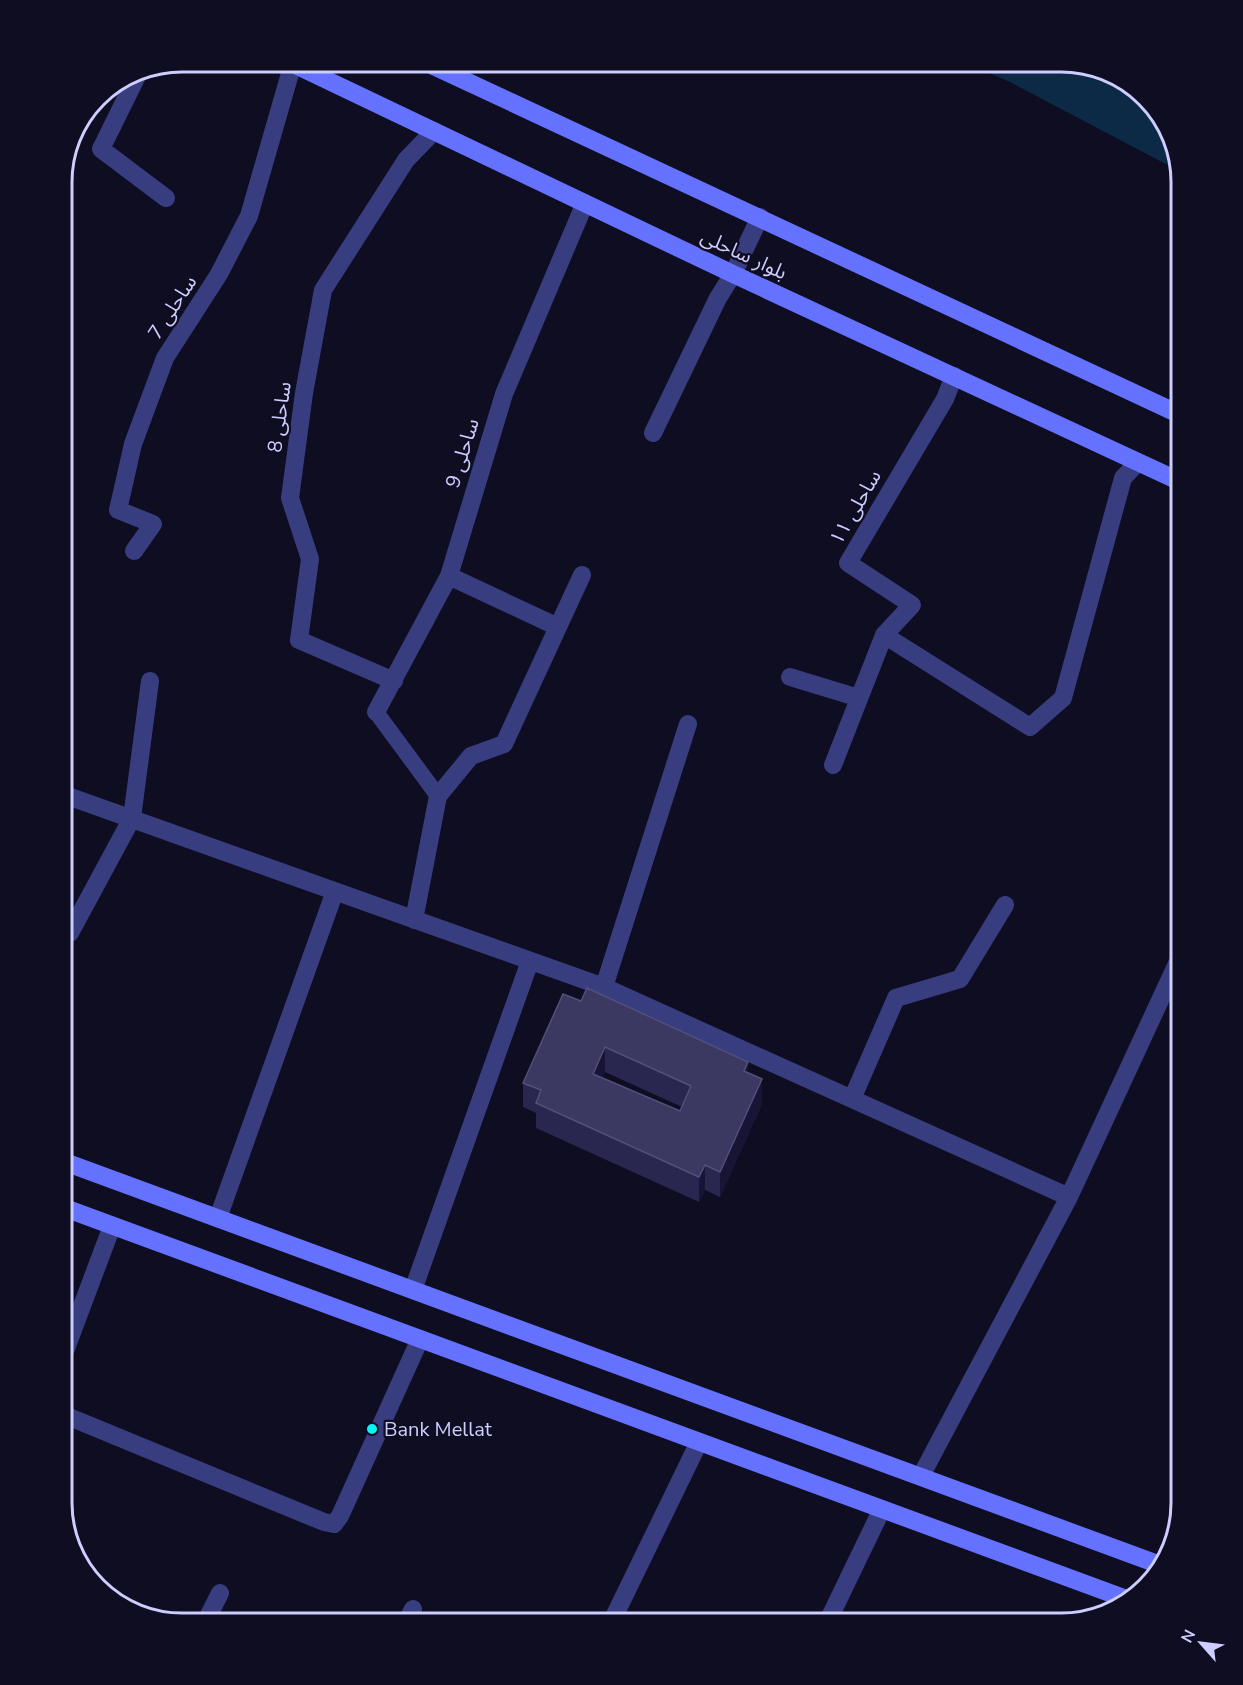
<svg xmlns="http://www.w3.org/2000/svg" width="1243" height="1685" font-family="'Nunito Sans','Noto Sans Arabic',sans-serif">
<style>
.water{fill:#0c2946}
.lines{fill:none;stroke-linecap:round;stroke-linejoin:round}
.lane{stroke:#383d80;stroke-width:16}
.street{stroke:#383d80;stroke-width:18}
.secondary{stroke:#6572ff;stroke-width:18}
.wall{fill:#29264f;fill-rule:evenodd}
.shaded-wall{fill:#171435}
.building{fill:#3b3862;stroke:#524f7b;stroke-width:1.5;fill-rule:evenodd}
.poi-dot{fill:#01f8f5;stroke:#0e0d21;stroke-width:2}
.labels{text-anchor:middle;stroke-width:4.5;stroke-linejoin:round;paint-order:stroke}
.street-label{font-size:20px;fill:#cecdff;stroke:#0e0d21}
.poi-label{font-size:20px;fill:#cecdff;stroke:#0e0d21;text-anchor:start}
.rim{fill:none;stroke:#cecdff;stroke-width:3}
</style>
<rect width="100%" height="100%" fill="#0e0d21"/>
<path class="water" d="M964 62H1069L1122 78 1165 121 1179 171 1010 82Z"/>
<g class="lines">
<path class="lane" d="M376 712 438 796"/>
<path class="street" d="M140 70 101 149 166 198
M653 433 718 298 733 274 760 217
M134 551 153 524 118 510 133 444 165 358 219 274 249 216 293 63
M449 576 558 627
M884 635 1030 727 1063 698 1123 478 1137 463
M790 677 859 698
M394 681 299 640 310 559 290 498 304 393 323 290 406 160 434 131
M376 712 449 576 504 394 585 203
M833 765 884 635 912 605 848 563 945 399 954 376
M62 794 604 987 1069 1197
M414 920 438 796 471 756 504 744 582 575
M62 929 70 933 132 818 150 681
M604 987 688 724
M852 1099 896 998 960 979 1005 905
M218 1218 335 891
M413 1290 530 961
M62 1359 112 1226
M62 1414 324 1522 334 1524 340 1516 420 1339
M921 1476 1069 1197 1181 955
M205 1623 220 1593
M406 1623 413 1609
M611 1623 699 1442
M827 1623 882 1509"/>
<path class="secondary" d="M289 62 733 274 1181 482
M425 62 1181 415
M62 1161 1163 1566
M62 1207 1129 1600"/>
</g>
<path class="wall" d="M581 1001 748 1073 762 1104 720 1197 705 1190 699 1202 536 1128V1113L523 1107V1083ZM605 1072 682 1107 680 1111 602 1078Z"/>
<path class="shaded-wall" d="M605 1047V1072L593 1099V1074Z
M748 1062V1087L744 1071Z
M762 1079V1104L720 1197V1172Z
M705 1165V1190L699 1202V1177Z"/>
<path class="building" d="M587 988 748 1062 744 1071 762 1079 720 1172 705 1165 699 1177 536 1103 541 1090 523 1083 563 994 581 1001ZM605 1047 691 1086 680 1111 593 1074Z"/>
<circle class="poi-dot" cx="372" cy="1429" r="6"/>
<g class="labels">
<g class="street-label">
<text transform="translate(744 254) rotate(25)" y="7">بلوار ساحلی</text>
<text transform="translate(172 307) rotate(-57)" y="7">ساحلی 7</text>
<text transform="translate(279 417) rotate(-82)" y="7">ساحلی 8</text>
<text transform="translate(462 453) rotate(-73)" y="7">ساحلی 9</text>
<text transform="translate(855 507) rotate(-60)" y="7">ساحلی ۱۱</text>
</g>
<g class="poi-label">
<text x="384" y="1436">Bank Mellat</text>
</g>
</g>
<path d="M0 0H1243V1685H0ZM182 72H1061A110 110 0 0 1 1171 182V1503A110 110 0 0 1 1061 1613H182A110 110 0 0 1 72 1503V182A110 110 0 0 1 182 72Z" fill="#0e0d21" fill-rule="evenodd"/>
<path class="rim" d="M182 72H1061A110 110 0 0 1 1171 182V1503A110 110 0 0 1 1061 1613H182A110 110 0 0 1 72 1503V182A110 110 0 0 1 182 72Z"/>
<g transform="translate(1201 1643) rotate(298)" stroke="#0e0d21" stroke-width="4.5" paint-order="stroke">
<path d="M0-4.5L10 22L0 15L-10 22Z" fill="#cecdff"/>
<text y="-9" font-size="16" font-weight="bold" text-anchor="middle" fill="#cecdff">N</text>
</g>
</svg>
